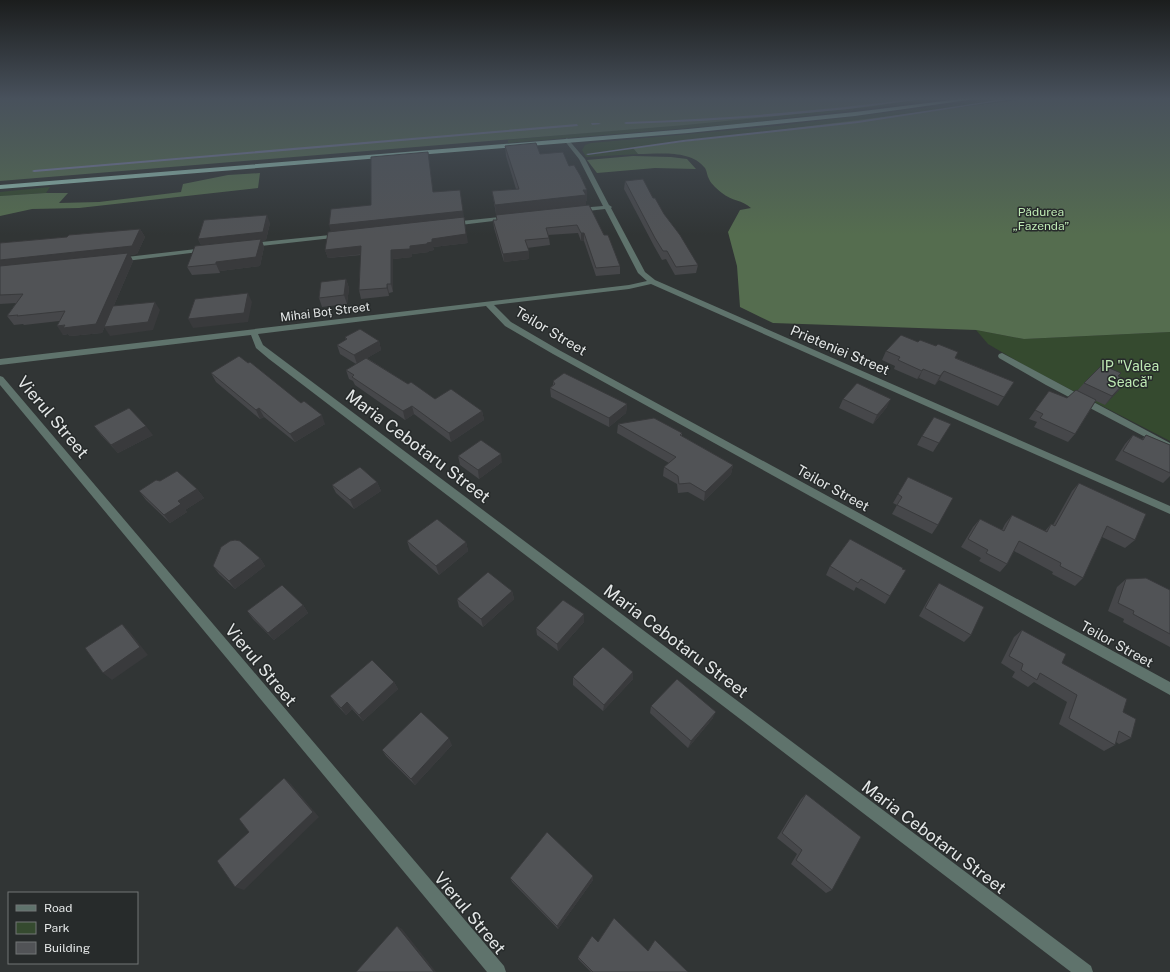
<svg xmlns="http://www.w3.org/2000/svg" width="1170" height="972" font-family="'Public Sans',sans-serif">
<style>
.green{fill:#354a2f}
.forest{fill:#556d4f}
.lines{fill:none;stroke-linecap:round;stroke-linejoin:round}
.stream{fill:#777c9f;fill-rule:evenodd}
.minor{fill:#5f736c;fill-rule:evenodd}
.trunk{fill:#90bcaf;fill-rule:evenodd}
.wall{fill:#46474a}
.shaded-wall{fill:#393a3c}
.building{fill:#515356;stroke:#393a3c}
.labels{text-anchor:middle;stroke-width:3;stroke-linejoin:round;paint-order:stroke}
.far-park-label{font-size:12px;fill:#bee9b4;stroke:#272b2b}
.far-street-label{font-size:12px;fill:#e4e7e7;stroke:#272b2b}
.street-label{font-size:14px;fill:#e4e7e7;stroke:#272b2b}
.park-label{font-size:14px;fill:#bee9b4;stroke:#272b2b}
.near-street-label{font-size:17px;fill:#e4e7e7;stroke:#272b2b}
</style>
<rect width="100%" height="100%" fill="#313535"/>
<path class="green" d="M920 99H947L736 124 508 143V140L868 107Z
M998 99H1027L634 149 638 154 586 157 582 150 585 145 591 143 777 126Z
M50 187 46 193 0 196V192Z
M976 330 1024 339 1170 332V441L1029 368 988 344Z"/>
<path class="forest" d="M0 99H920L868 107 685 125 0 181Z
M1027 99H1170V332L1024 339 976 330 773 323 740 307 737 266 728 232 740 210 751 208C743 200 731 201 722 193 718 190 711 184 709 179 707 176 707 171 705 168 691 149 658 154 638 154L633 148Z
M633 156 671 157 687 159 696 169 655 168 597 173 587 160Z
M260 173 258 188 79 208 32 209 0 216V196L46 193H68L59 203 99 202 181 192 183 184 228 175Z"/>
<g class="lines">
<path class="stream" d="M914 99H923L848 109 774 116 700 121 626 124 624 123 626 122C723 119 818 111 914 99Z
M1005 99H1013L858 123 683 142 588 155 586 154 683 140 858 121Z
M591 123H599L601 124 592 125Z
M577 124 578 126 34 172 32 171 34 170Z"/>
<path class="minor" d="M567 138 585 159 609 205 612 207 611 208 645 272 655 280 1170 506V514L651 284 629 289 494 305 511 322 559 350 1170 682V695L553 354 505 326 486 306 258 334 263 345 1091 966 1093 972H1071L269 359 256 348 251 335 0 365V359L629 285 647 281 638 273 605 209 579 212 576 210 579 208 603 206 579 159 564 140Z
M509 216 512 218 511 219 452 226 449 224 452 222Z
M340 234 343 236 342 237 251 247 248 245 251 243Z
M205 248 208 250 207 251 118 262 115 260 118 258Z
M1002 353 1170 443V450L1046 385 999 358 998 356 999 354Z
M0 376 3 377 504 966 506 972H487L0 385Z"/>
<path class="trunk" d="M960 99H975L855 116 688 133 0 189V185L688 129 855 112Z"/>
</g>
<path class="wall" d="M505 146 540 154 587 190V201H586V205L620 266V274L596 276 584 241H581L578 233 548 235 549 238 550 245 527 248 529 259 504 262 494 228 493 220H497L492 191 516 189 506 156Z
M429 160 433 192 468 243 433 247 434 250 429 251V252L412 254V257L393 259V292L389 293V296L361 299 359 290 361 255 328 258 325 250 331 231 371 205Z
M625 181 653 198 698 265 696 273 675 275 666 259 662 260 654 246 624 189Z
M270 223 266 240 262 241 264 247 260 266 220 271V273L192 275 187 267 201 245 198 239Z
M140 229 145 237 137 254 130 255 133 261 102 333 70 336 68 334 63 335 59 321 24 325 23 324 14 325 7 316 16 303 0 304V243L67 237Z
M346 279 349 288 347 304 322 307 319 298Z
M345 337 379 341 381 350 367 358 408 384 435 399 482 411 484 420 451 442 414 414 405 420 355 385 353 381 349 379 346 370 356 364 340 354 337 345 346 340Z
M886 351 956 358 1014 382 998 406 939 380 935 385 919 378 917 379 894 369 895 366 882 360Z
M211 373 325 424 295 442 264 417 260 419 216 382Z
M1118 377 1127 380 1120 389 1105 405 1096 401 1075 434 1068 442 1034 427 1037 422 1029 419 1049 391 1067 398 1077 391 1084 383Z
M553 381 627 404 626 413 609 427 551 397 550 388 553 385Z
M843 399 887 407 873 424 839 408Z
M618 424 682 433V436L733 465 731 474 704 501 688 492 678 493 677 484 663 476 664 467 669 463 617 433Z
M951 424 933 452 917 445 922 436Z
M94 426 153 435 118 453 101 435Z
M1133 435 1142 439 1146 435 1170 445V476L1163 483 1115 460 1125 444Z
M458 456 502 462 479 479 460 465Z
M908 477 938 525 932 534 892 514 897 505 893 503Z
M160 481 197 489 204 498 185 510 187 512 170 523 146 500 139 491Z
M377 482 381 491 354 509 336 493 332 485Z
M1079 483 1135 540 1125 548 1102 537 1083 578 1075 586 1052 574 1053 572 1014 551 1007 564 1000 572 979 561 981 558 961 547 973 527 980 519 1002 530 1005 524 1012 515 1045 531 1051 524 1053 525 1072 491Z
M850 539 890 596 885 604 856 587 854 591 826 575 830 566Z
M407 541 466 542 468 551 439 575 410 550Z
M260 558 265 566 235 589 219 574 213 566Z
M1126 579 1170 590V647L1123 622 1124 619 1108 611 1117 587Z
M939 583 971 635 964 642 919 616 933 591Z
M512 591 514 599 483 627 459 607 457 599Z
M303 605 308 613 274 640 253 619 247 611Z
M584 614V622L558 651 537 635 536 628Z
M1022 630 1062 663 1123 712 1131 738 1119 744 1116 742 1115 745 1104 751 1059 724 1067 702 1034 682 1028 687 1012 677 1015 672 1001 663 1014 637Z
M633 672V679L603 711 573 685V677Z
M394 682 398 689 363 721 352 709 346 715 335 703 330 696Z
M651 706 713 718 688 748 650 713Z
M452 745 415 785 386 756 382 750Z
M806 794 832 890 826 893 791 864 797 854 777 838 801 799Z
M593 876V880L558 929 512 882 510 878Z
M598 942 648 951 688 972H591L578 959V957Z"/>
<path class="shaded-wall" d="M460 190 468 243 433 247 434 250 429 251V252L412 254V257L393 259V292L391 284V250L331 233 329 225Z
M587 190V201H586V206L496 216 495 205Z
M267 215 270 223 266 240 262 241 264 247 260 266 220 271V273L216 264 202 247 198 239Z
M140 229 145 237 137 254 130 255 133 261 102 333 70 336 68 334 63 335 57 326 96 324 0 269V260Z
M581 233H584V241H581Z
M361 246 364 254 328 258 325 250Z
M529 251V259L504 262 503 254Z
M346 279 349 288 347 304 344 295Z
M387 284 389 293V296L387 288Z
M248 293 252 302 248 322 193 328 188 319Z
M155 302 160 310 153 330 110 336 104 327Z
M379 341 381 350 357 364 354 355Z
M923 369 919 378 917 379 922 371Z
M944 371 939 380 935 385 940 376Z
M1127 380 1120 389 1105 405 1112 396Z
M891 399 887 407 873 424 877 415Z
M627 404 626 413 609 427V418Z
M412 406 414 414 405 420 403 411Z
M259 408 264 417 260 419 256 410Z
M482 411 484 420 451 442 449 433Z
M322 415 325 424 295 442 290 434Z
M146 426 153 435 118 453 111 445Z
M501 454 502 462 479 479 478 470Z
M733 465 731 474 704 501 705 492Z
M377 482 381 491 354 509 350 500Z
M197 489 204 498 185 510 187 512 170 523 164 515 178 501Z
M466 542 468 551 439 575 436 566Z
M260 558 265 566 235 589 229 581Z
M512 591 514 599 483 627 481 619Z
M303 605 308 613 274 640 268 633Z
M584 614V622L558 651 557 644Z
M122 624 130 632 148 655 112 680 103 673Z
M633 672V679L603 711 604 705Z
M394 682 398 689 363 721 359 715Z
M347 702 352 709 346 715 341 708Z
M716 712 713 718 688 748 691 741Z
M449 738 452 745 415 785 411 779Z
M284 778 291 784 319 817 244 890 235 887Z
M593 876V880L558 929 557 926Z
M397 926 402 929 436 972H434Z"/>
<path class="building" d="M536 143 540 154 563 152 569 166 574 165 580 175 587 190H583L586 195 495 205 492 191 519 189 505 146Z
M428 152 433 192 460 190 463 211 329 225 331 209 371 205V157Z
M643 179 653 198H655L664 214 680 235 698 265 676 267 667 251H663L655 238 625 181Z
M589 205 604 235H608L620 266 596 268 584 233H581L577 225 546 228 549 238 525 240 529 251 503 254 493 220H497L496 215Z
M267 215 263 232 198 239 204 220Z
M464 217 466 234 432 239V242L427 243V244L410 246V249L391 250V284H387V288L359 290 361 246 325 250 328 232Z
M140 229 132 246 0 260V243L67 237 69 235Z
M261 239 256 257 216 262V264L187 267 195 246Z
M128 253 96 324 63 328 65 325 57 326 65 311 17 316 18 315 7 316 23 294 0 295V266Z
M346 279 344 295 319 298 321 282Z
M248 293 244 313 188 319 195 299Z
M155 302 148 322 104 327 113 306Z
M360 329 379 341 354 355 337 345 347 339 345 337Z
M901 335 918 342 920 340 936 346 938 344 958 352 955 358 1014 382 1004 397 944 371 940 376 923 369 922 371 898 360 900 357 886 351Z
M239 356 248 363 250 362 301 403 304 401 322 415 290 434 259 408 256 410 211 373Z
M366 358 408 384 411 382 435 399 451 389 482 411 449 433 412 406 403 411 352 377 354 375 346 370Z
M1102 365 1121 373 1118 376 1127 380 1112 396 1084 383Z
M564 373 627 404 609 418 550 388 555 384 553 381Z
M857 383 891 399 877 415 843 399Z
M1076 390 1096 400 1075 434 1040 418 1043 414 1035 410 1049 391 1067 398Z
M129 408 146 426 111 445 94 426Z
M934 417 951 424 939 443 922 436Z
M654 418 682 433 680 435 733 465 705 492 690 483 679 484 678 476 664 467 676 457 618 424Z
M1133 435 1143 440 1146 435 1170 445V473L1123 451Z
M481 440 501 454 478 470 458 456Z
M360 467 377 482 350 500 332 485Z
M177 471 197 489 178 501 181 504 164 515 139 491 156 480 160 481Z
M908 477 953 498 938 525 897 505 902 497 898 494Z
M1079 483 1146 514 1135 540 1107 526 1083 578 1060 566 1061 563 1019 541 1007 564 986 553 988 550 968 539 980 519 1004 531 1012 515 1047 532 1051 524 1055 526Z
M437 519 466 542 436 566 407 541Z
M850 539 903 568 902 569 906 570 890 596 861 579 858 583 830 566Z
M235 540 240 541 260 558 229 581 213 566 221 547 230 541Z
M488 572 512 591 481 619 457 599Z
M1146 578 1170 590V634L1133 614 1134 611 1118 603 1126 579Z
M939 583 984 607 971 635 925 608Z
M282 585 303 605 268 633 247 611Z
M563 600 584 614 557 644 536 628Z
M122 624 140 647 103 673 85 648Z
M1022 630 1066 654 1062 663 1127 699 1123 712 1136 719 1131 738 1119 731 1115 745 1069 718 1077 695 1040 673 1037 680 1021 670 1023 664 1009 656Z
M603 647 633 672 604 705 573 677Z
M372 660 394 682 359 715 347 702 341 708 330 696Z
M677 679 716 712 691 741 651 706Z
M421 712 449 738 411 779 382 750Z
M284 778 313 812 235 887 217 861 249 832 239 819Z
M806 794 861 837 832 890 796 860 802 850 782 833Z
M547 832 593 876 557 926 510 878Z
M614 918 648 951 655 940 688 972H593L578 957 592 936 598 942Z
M397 926 434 972H356Z"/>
<linearGradient id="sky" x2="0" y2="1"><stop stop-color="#1b1d1d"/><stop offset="0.42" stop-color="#48515c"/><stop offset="1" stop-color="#48515c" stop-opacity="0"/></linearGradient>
<rect width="1170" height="235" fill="url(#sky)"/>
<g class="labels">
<g class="far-park-label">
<text x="1041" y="216">Pădurea<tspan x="1041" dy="14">„Fazenda”</tspan></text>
</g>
<g class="far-street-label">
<text transform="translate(325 312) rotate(-7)" y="4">Mihai Boț Street</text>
</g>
<g class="street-label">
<text transform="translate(551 331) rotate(31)" y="5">Teilor Street</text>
<text transform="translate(840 350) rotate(23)" y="5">Prieteniei Street</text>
<text transform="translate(833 488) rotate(29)" y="5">Teilor Street</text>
<text transform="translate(1117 644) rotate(29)" y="5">Teilor Street</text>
</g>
<g class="park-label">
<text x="1130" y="371">IP "Valea<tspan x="1130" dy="16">Seacă"</tspan></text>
</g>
<g class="near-street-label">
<text transform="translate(53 417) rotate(50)" y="6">Vierul Street</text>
<text transform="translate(418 446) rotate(37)" y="6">Maria Cebotaru Street</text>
<text transform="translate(676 641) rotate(37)" y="6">Maria Cebotaru Street</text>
<text transform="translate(261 665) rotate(50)" y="6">Vierul Street</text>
<text transform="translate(934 837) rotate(37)" y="6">Maria Cebotaru Street</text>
<text transform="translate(470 913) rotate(50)" y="6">Vierul Street</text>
</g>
</g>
<rect x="8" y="892" width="130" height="72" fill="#272b2b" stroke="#737676"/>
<rect x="16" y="905" width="20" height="6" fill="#5f736c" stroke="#737676"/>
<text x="44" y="912" font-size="12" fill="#e4e7e7">Road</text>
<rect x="16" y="922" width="20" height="12" fill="#354a2f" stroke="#737676"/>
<text x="44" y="932" font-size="12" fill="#e4e7e7">Park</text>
<rect x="16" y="942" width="20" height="12" fill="#515356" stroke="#737676"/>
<text x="44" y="952" font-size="12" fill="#e4e7e7">Building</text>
</svg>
